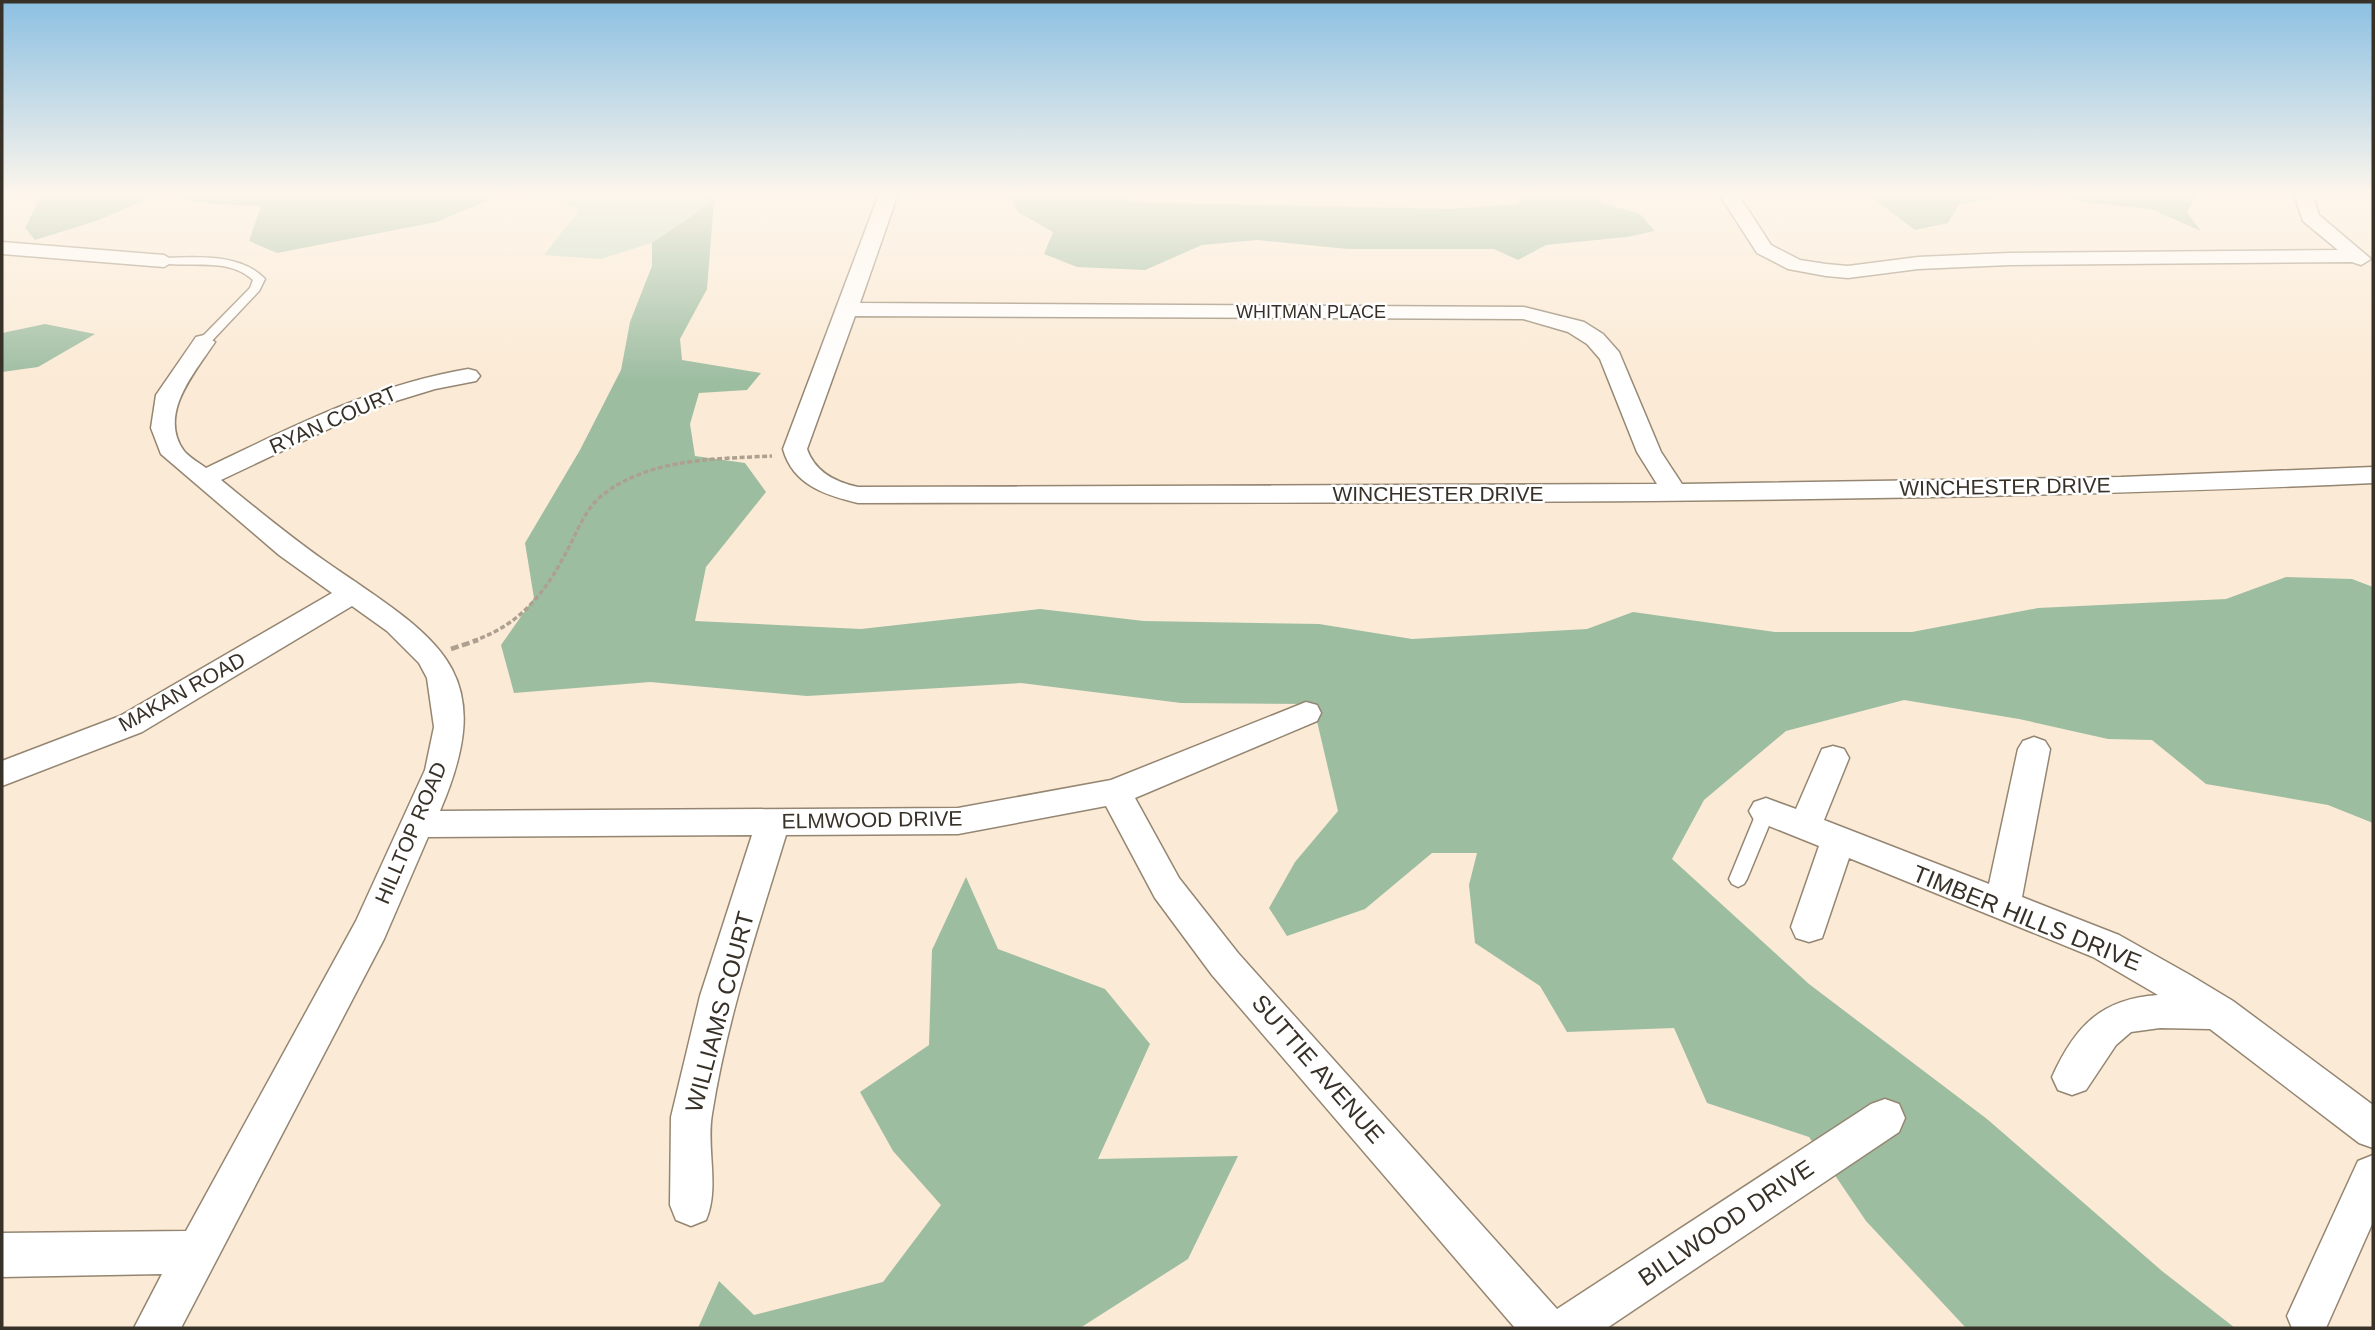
<svg xmlns="http://www.w3.org/2000/svg" width="2375" height="1330" font-family="Helvetica,sans-serif">
<style>
.built{fill:#f6e1c5}
.green{fill:#c4dbc7}
.forest{fill:#9dbda1}
.lines{fill:none;stroke-linecap:round;stroke-linejoin:round}
.lane-casing{stroke:#948672;stroke-width:3}
.street-casing{stroke:#948672;stroke-width:3}
.path-far1{stroke:#ada090;stroke-width:3.5;stroke-dasharray:5 2.5;stroke-linecap:butt}
.path{stroke:#ada090;stroke-width:4.5;stroke-dasharray:8 3.5;stroke-linecap:butt}
.lane{fill:#fff;fill-rule:evenodd}
.street{fill:#fff;fill-rule:evenodd}
.labels{text-anchor:middle;stroke-width:5;stroke-linejoin:round;paint-order:stroke}
.far-street-label{font-size:18px;fill:#373128;stroke:#fff}
.street-label{font-size:21px;fill:#373128;stroke:#fff}
.near-street-label{font-size:24px;fill:#373128;stroke:#fff}
</style>
<rect width="100%" height="100%" fill="#fbead5"/>
<path class="built" d="M1048 194H1568L1578 216 1044 221Z"/>
<path class="green" d="M504 194H688L714 201 652 243 600 259 544 255 579 210 558 200Z"/>
<path class="forest" d="M46 194H504L436 222 277 253 249 241 261 206 212 204 157 195 96 221 35 240 25 228 40 198Z
M688 194H721L714 201 707 289 680 339 682 360 761 373 747 390 699 393 690 424 695 456 745 463 766 492 706 567 695 621 861 629 1040 609 1144 621 1319 624 1412 639 1587 629 1633 612 1775 632H1912L2038 608 2226 599 2286 577 2352 579 2373 587V823L2328 805 2206 784 2152 740 2108 739 2019 719 1904 700 1786 731 1704 800 1672 859 1809 984 1987 1119 2162 1271 2235 1328H1966L1866 1221 1809 1137 1707 1103 1674 1028 1567 1032 1540 986 1475 943 1469 885 1477 853H1432L1365 909 1287 936 1269 908 1295 862 1338 811 1313 704 1181 703 1021 683 807 696 650 682 514 693 501 645 534 598 525 543 580 450 621 370 630 322 652 266V243L714 201Z
M1008 194H1125L1132 202 1450 209 1514 204 1533 194H1601L1600 202 1640 214 1655 231 1627 237 1546 245 1518 260 1494 249H1348L1257 240 1202 245 1145 270 1077 267 1044 254 1053 232 1018 212Z
M1867 194H2005L2008 197 1959 204 1948 223 1915 230Z
M2070 194H2198L2187 212 2201 231 2151 209 2078 202Z
M45 324 95 334 38 367 2 372V333Z
M966 877 998 949 1105 989 1150 1044 1098 1159 1238 1156 1188 1259 1080 1328H698L719 1281 754 1315 883 1282 941 1205 893 1151 860 1092 929 1045 932 950Z"/>
<g class="lines">
<defs>
<path id="lane" d="M164 258C196 257 241 253 265 279L259 291 208 345H200V339L250 288 253 280C228 257 191 268 160 263V259Z
M1766 804 1772 806 1775 811 1747 879 1744 884 1738 887 1732 884 1729 879 1757 811 1760 806Z"/>
<path id="street" d="M879 194H898L860 303 1524 307 1584 322 1603 334 1619 352 1661 452 1682 484 2121 477 2373 467V483C1869 506 1363 502 858 503 825 495 793 485 783 449ZM855 316 1523 319 1568 332 1587 344 1600 359 1637 452 1657 484 858 487C835 482 815 472 807 449Z
M1719 194H1738L1771 245 1800 260 1826 264 1848 266 1918 257 2009 253 2338 250 2303 221 2294 194H2312L2319 215 2371 259 2361 265 2352 262 2009 265 1918 269 1848 278 1826 276 1788 269 1757 253Z
M2 242 164 255 174 261 164 267 2 254Z
M204 335 215 342C196 371 157 414 184 451 189 457 199 463 206 468 292 427 373 385 468 369L476 371 480 376 476 381 435 389 373 408 221 480C258 510 295 541 335 568 442 641 499 673 440 811L958 808 1111 780 1306 702 1317 705 1321 713 1317 721 1135 798 1179 878 1238 953 1557 1309 1871 1104 1885 1099 1899 1104 1905 1118 1899 1132 1607 1328H1515L1212 975 1155 898 1106 806 958 834 786 835C758 927 727 1019 712 1114 706 1149 720 1187 706 1220L691 1226 676 1220 670 1205 671 1117 700 996 752 835 428 837 384 939 181 1328H134L162 1274 2 1277V1233L186 1231 356 921 425 770 434 727 427 678 419 663 387 631 352 606 142 732 2 786V761L120 716 332 593 279 555 161 454 151 428 156 395 196 337Z
M2034 737 2045 741 2050 749 2022 897 2119 935 2190 975 2233 1001 2373 1105V1148L2359 1143 2210 1029 2160 1028 2131 1032 2116 1045 2086 1090 2072 1095 2058 1090 2052 1077C2075 1026 2101 999 2158 995L2093 957 1849 858 1822 938 1809 942 1796 938 1791 927 1819 846 1754 820 1749 811 1754 802 1766 798 1796 809 1822 749 1833 746 1844 749 1849 758 1824 820 1989 884 2018 749 2023 741Z
M2373 1155V1222L2326 1328H2292L2287 1316 2358 1161Z"/>
</defs>
<use href="#lane" class="lane-casing"/>
<use href="#street" class="street-casing"/>
<path class="path-far1" d="M473 641C523 624 548 589 571 543 579 527 586 510 599 498 645 458 715 459 772 456"/>
<path class="path" d="M451 649 478 640"/>
<use href="#lane" class="lane"/>
<use href="#street" class="street"/>
</g>
<linearGradient id="sky" x2="0" y2="1"><stop stop-color="#8cc0e2"/><stop offset="0.51" stop-color="#fdf6ec"/><stop offset="1" stop-color="#fdf6ec" stop-opacity="0"/></linearGradient>
<rect width="2375" height="380" fill="url(#sky)"/>
<g class="labels">
<g class="far-street-label">
<text x="1311" y="318">WHITMAN PLACE</text>
</g>
<g class="street-label">
<text transform="translate(333 420) rotate(-24)" y="7">RYAN COURT</text>
<text transform="translate(2005 487) rotate(-1)" y="7">WINCHESTER DRIVE</text>
<text x="1438" y="501">WINCHESTER DRIVE</text>
<text transform="translate(182 692) rotate(-29)" y="7">MAKAN ROAD</text>
<text transform="translate(872 820) rotate(-1)" y="7">ELMWOOD DRIVE</text>
<text transform="translate(411 833) rotate(-67)" y="7">HILLTOP ROAD</text>
</g>
<g class="near-street-label">
<text transform="translate(2027 918) rotate(22)" y="8">TIMBER HILLS DRIVE</text>
<text transform="translate(720 1012) rotate(-75)" y="8">WILLIAMS COURT</text>
<text transform="translate(1318 1069) rotate(49)" y="8">SUTTIE AVENUE</text>
<text transform="translate(1726 1223) rotate(-34)" y="8">BILLWOOD DRIVE</text>
</g>
</g>
<rect width="2375" height="1330" fill="none" stroke="#373128" stroke-width="7"/>
</svg>
